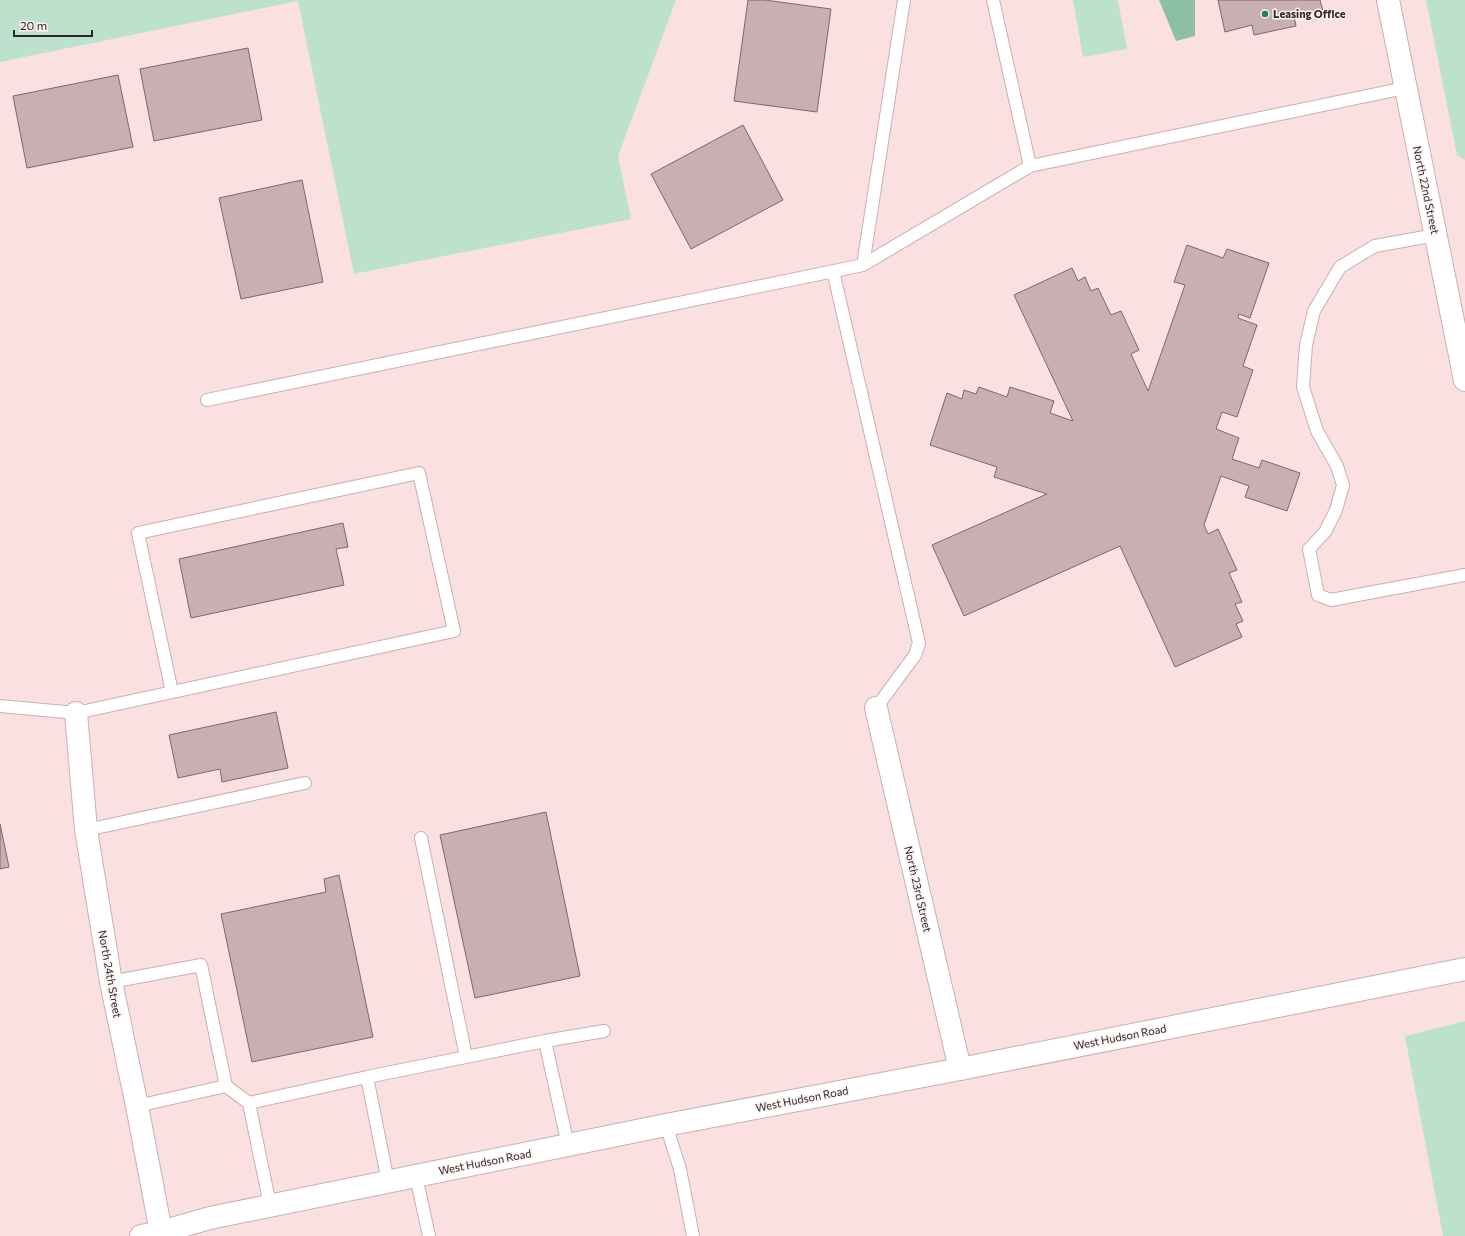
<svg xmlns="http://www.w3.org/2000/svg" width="1465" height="1236" font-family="Commissioner,sans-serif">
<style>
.green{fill:#bce2ce}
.water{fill:#8dbfa5}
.building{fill:#c8afb1;stroke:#7d6768}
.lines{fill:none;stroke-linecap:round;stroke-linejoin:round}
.service-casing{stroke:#c9afb1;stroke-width:14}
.minor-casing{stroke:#c9afb1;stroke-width:24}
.trunk-casing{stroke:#c9afb1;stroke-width:24}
.service{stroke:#fff;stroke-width:12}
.minor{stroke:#fff;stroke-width:22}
.trunk{stroke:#fff;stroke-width:22}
.poi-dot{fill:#1f825b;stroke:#fcf1f2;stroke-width:1.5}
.labels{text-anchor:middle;stroke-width:3;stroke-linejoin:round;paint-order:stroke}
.poi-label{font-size:11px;font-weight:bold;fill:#302627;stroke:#fcf1f2;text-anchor:start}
.street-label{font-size:11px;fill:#302627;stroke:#fcf1f2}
</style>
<rect width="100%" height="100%" fill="#fae0e1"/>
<path class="green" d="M0 0H676L618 156 631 219 354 274 298 1 0 62Z
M1073 0H1118L1127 49 1083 57Z
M1426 0H1465V160L1457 155Z
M1465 1021V1236H1443L1405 1036Z"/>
<path class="water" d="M1159 0H1195V36L1176 41Z"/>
<path class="building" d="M748 0H765L831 9 817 112 734 101Z
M1218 0H1320L1323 11 1294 17 1296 26 1254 35 1252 25 1225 32Z
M248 48 262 120 154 141 140 69Z
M118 75 133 147 27 168 13 96Z
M743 125 783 200 691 249 651 174Z
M302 180 323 282 241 299 219 198Z
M1187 245 1223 258 1227 249 1269 263 1250 318 1239 314 1238 318 1257 325 1243 366 1253 370 1237 417 1222 412 1216 429 1239 438 1232 459 1259 468 1262 460 1300 473 1287 511 1245 497 1249 486 1221 476 1204 525 1208 534 1218 529 1237 570 1229 573 1242 602 1235 604 1243 621 1236 624 1242 637 1175 667 1120 546 964 616 932 545 1047 494 994 477 997 467 930 445 947 393 962 399 964 390 976 394 979 387 1007 397 1010 387 1054 401 1050 413 1073 421 1014 295 1072 268 1078 281 1085 277 1091 291 1098 288 1111 315 1121 311 1139 350 1131 354 1148 391 1185 285 1174 282Z
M343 523 348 547 336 549 344 585 191 618 179 559Z
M276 712 288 768 222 782 220 769 178 778 169 735Z
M546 812 580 976 475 998 440 835Z
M0 824 9 867 0 869Z
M339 875 373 1037 252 1062 221 914 326 892 324 879Z"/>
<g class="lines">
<defs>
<path id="service" d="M993 0 1030 166
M1436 235 1375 246 1340 267 1314 311 1306 345 1303 387 1317 431 1337 466 1343 485 1336 510 1325 532 1309 549 1318 595 1331 600 1465 575
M863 265 904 0
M833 271 919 643 915 655 876 708
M207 400 863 265 1030 166 1405 88
M0 706 76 713 454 631 419 473 138 533 172 692
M86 830 305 783
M421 838 466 1057
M111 982 201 965 226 1086 137 1106
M367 1077 545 1041
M226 1086 249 1103
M666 1125 680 1169 693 1236
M568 1145 545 1041 604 1031
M416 1176 429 1236
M270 1205 249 1103 367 1077 388 1182"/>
<path id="minor" d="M1388 0 1465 380
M876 708 960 1069
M76 713 86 830 111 982 137 1106 161 1232"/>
<path id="trunk" d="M141 1236 161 1232 210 1218 666 1125 960 1069 1465 969"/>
</defs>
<use href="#service" class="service-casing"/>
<use href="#minor" class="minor-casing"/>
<use href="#trunk" class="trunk-casing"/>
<use href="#service" class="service"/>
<use href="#minor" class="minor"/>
<use href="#trunk" class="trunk"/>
</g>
<circle class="poi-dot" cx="1265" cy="14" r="4"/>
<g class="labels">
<g class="poi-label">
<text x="1273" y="18">Leasing Office</text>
</g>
<g class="street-label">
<text transform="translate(1426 190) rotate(78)" y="4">North 22nd Street</text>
<text transform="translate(918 889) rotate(77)" y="4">North 23rd Street</text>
<text transform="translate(110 974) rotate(80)" y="4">North 24th Street</text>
<text transform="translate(1120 1037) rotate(-11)" y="4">West Hudson Road</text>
<text transform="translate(802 1099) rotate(-11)" y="4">West Hudson Road</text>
<text transform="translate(485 1162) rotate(-11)" y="4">West Hudson Road</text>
</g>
</g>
<path d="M14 30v6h78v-6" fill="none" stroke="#302627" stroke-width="2"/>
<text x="20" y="30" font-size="12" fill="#302627" stroke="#fcf1f2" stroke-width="3" paint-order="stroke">20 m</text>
</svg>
